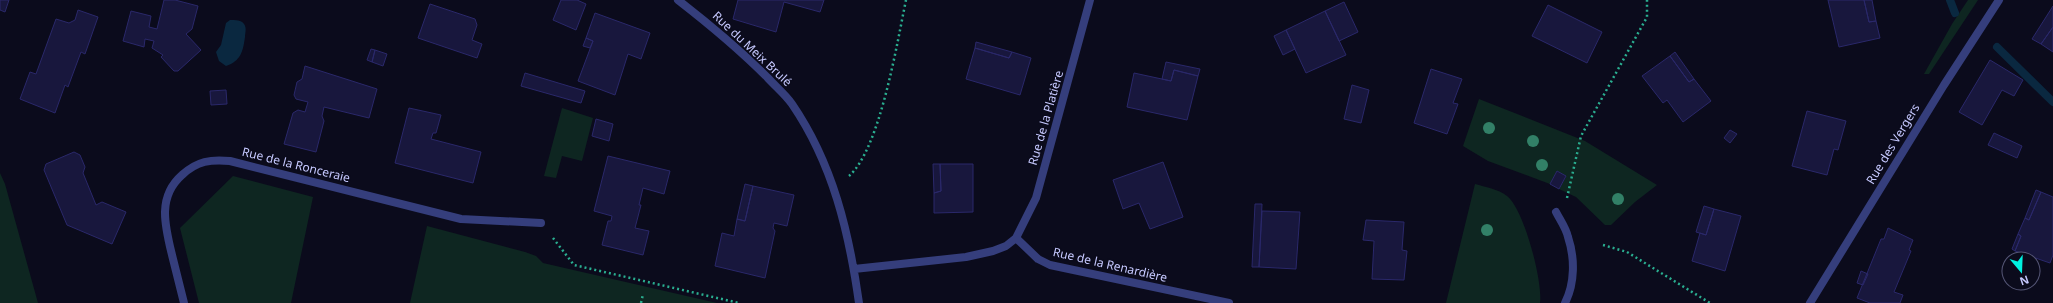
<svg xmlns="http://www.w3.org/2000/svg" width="2053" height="303" font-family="'Noto Sans',sans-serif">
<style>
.green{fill:#0e2621}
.water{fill:#0a2840}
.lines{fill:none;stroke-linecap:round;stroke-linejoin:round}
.stream{stroke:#0a2840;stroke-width:8}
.building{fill:#18173d;stroke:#2a286a}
.path{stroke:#2aae90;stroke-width:2.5;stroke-dasharray:2 3;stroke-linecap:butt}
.minor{stroke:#353e7c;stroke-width:8}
.tree{fill:#328067}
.labels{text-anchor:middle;stroke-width:3;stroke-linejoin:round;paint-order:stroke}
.street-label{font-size:12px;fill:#c6c9ff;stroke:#0b0b1c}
</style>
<rect width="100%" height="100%" fill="#0b0b1c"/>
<path class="green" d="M1968 0H1978L1929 74H1924L1952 24Z
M1479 99 1585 141 1657 185 1635 202 1611 225H1605L1576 197 1559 189 1566 177 1557 171 1550 184 1488 161 1463 146Z
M562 108 593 118 582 161 562 156 556 178 544 176Z
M0 173 5 184 38 303H0Z
M233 176 313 197 291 303H199L180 228Z
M1475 184C1485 187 1498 189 1507 196 1524 209 1543 282 1540 303H1446Z
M427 226 525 252 536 256 543 263 717 303H410Z"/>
<path class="water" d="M230 20C235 20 242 20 244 24 247 28 245 33 245 37 243 51 241 61 226 66L219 61 216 52 221 45 226 23Z"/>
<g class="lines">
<path class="stream" d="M1950 0 1955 13
M1997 47 2053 102"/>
</g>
<path class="building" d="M0 0H9L5 12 0 10Z
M164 0H175L198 6 192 29 186 34 201 50 178 71H174L161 57 163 55 152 48 154 41 145 39 144 47 123 41 131 11 151 16 149 27 157 29Z
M561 0H577L586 4 576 30 553 20Z
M738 0H824L820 12 784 2 776 32 733 19Z
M1828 0H1864L1869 22 1876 21 1880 38 1839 47Z
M1864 0H1872L1876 21 1869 22Z
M1344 2 1358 32 1339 41 1325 11Z
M430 4 475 19 477 25 472 40 482 44 477 58 418 38Z
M1548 5 1602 32 1587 63 1532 36Z
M2053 6V27L2041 44 2032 39Z
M78 10 98 17 85 54 81 52 68 87 65 85 55 113 20 99 30 72 36 74 56 19 69 23 75 20Z
M1325 11 1346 55 1306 73 1286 30Z
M595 13 650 33 641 59 628 54 615 95 578 81 593 41 586 38Z
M2053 27V52L2041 44Z
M1286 30 1295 49 1283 55 1274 36Z
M586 38 593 41 590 48 583 46Z
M976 42 1012 52 1009 58 975 48Z
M975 48 1009 58 1012 52 1031 58 1020 95 966 79Z
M371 49 375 50 372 62 367 60Z
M375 50 387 54 383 66 372 62Z
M1675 52 1694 79 1689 82 1670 56Z
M1670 56 1689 82 1694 79 1711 101 1683 122 1667 100 1663 103 1642 76Z
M1990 60 2023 80 2014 96 2002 90 1982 125 1959 112Z
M1166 62 1200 69 1198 76 1174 70 1171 81 1162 79Z
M305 66 377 89 369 118 324 107 322 116 324 121 316 152 284 144 293 113 298 110 305 112 308 102 296 99 294 95 297 82 302 79Z
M1431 69 1462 79 1453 103 1458 104 1447 134 1414 123Z
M1174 70 1198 76 1187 120 1127 107 1134 73 1171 81Z
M525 73 585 91 581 103 521 86Z
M1352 85 1369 90 1361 123 1344 119Z
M226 90 227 104 211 105 210 91Z
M409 108 441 115 436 133H433L431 139 481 152 473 183 395 163Z
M1807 111 1846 121 1838 150 1834 149 1827 175 1792 166Z
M596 119 613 124 609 141 592 136Z
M1730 130 1737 134 1730 143 1724 138Z
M1994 133 2022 146 2017 158 1988 145Z
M74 152 80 155 85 167 83 173 96 205 102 202 126 212 112 244 67 225 44 170 46 164Z
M608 156 670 171 664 194 643 188 639 205H641L635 228 649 231 643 255 602 245 608 221H611L612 216 594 211Z
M1163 162 1183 217 1150 229 1139 203 1123 209 1113 180Z
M933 164H940L941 191 934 193Z
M940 164H973V212L934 213V193L941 191Z
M1557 171 1566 176 1559 189 1550 184Z
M745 184 753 186 745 221 737 219Z
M753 186 794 195 787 226 774 223 773 228 775 231 765 278 715 266 722 233 734 236 737 219 745 221Z
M2036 190 2041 192 2029 220 2025 218Z
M2041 192 2053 197V255L2050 263 2015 251 2021 236 2018 234 2025 218 2029 220Z
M1255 204H1262L1259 267H1252Z
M1704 206 1714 209 1706 235 1696 232Z
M1714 209 1741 216 1725 271 1692 261 1700 233 1706 235Z
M1262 211 1300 212 1296 269 1259 267Z
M1366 220 1404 222 1402 250 1407 251 1404 280 1372 279 1374 241 1363 240Z
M1888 228 1913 240 1909 250 1911 251 1894 292 1903 295 1900 303H1870L1857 298 1881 239H1884Z
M2018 234 2021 236 2015 251 2012 249Z
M1861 271 1868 274 1863 285 1857 283Z"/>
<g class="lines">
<path class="path" d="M849 176C880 149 897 43 906 0
M1567 198 1581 136 1647 17V0
M553 238 574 265 739 303
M1603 245 1627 252 1710 303
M641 303 643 294"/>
<path class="minor" d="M678 0C709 24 739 49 767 77 775 86 785 94 792 104 833 164 849 232 859 303
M1556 212C1560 220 1566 228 1568 237 1575 258 1575 283 1565 303
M1016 238 1038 259 1050 265 1229 303
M854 269 966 257 993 251 1006 246 1016 238 1036 198 1090 0
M184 303C180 287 176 271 172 255 165 226 157 197 182 175 197 161 211 159 230 161L461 219 541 223
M1810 303 1944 85 1999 0"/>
</g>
<g class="tree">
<circle cx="1489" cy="128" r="6"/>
<circle cx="1533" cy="141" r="6"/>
<circle cx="1542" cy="165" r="6"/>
<circle cx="1618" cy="199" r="6"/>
<circle cx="1487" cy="230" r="6"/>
</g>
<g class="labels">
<g class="street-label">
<text transform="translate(752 49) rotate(43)" y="4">Rue du Meix Brulé</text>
<text transform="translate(1046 118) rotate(-74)" y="4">Rue de la Platière</text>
<text transform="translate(1893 144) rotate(-59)" y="4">Rue des Vergers</text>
<text transform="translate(296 165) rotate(14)" y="4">Rue de la Ronceraie</text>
<text transform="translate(1110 265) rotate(13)" y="4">Rue de la Renardière</text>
</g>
</g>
<g transform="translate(2021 271) rotate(161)"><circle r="19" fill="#0b0b1c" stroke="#565777"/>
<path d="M0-3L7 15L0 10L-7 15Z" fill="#00f1e0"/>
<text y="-6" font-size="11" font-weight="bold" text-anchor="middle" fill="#c6c9ff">N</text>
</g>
</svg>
